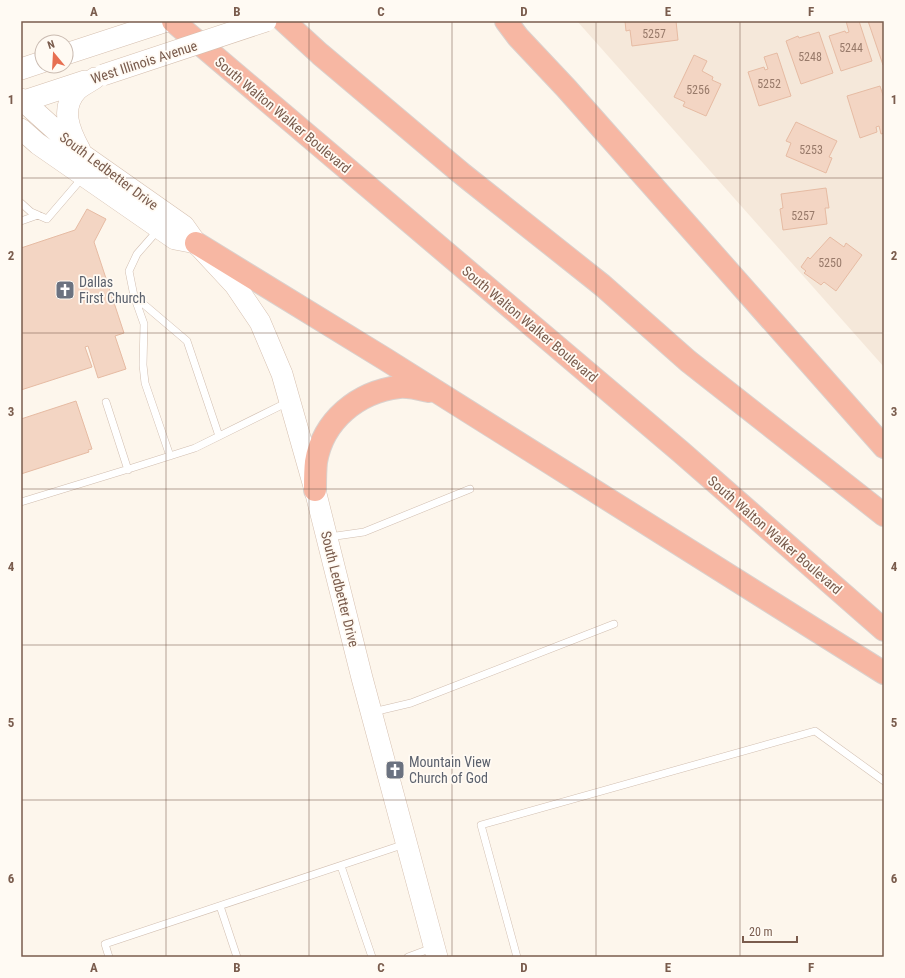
<svg xmlns="http://www.w3.org/2000/svg" width="905" height="978" font-family="'Roboto Condensed',sans-serif">
<style>
.residential{fill:#f5e8da}
.building{fill:#f3d5c3;stroke:#e6bba3}
.lines{fill:none;stroke-linecap:round;stroke-linejoin:round}
.lane-casing{stroke:#d1beb0;stroke-width:8}
.secondary-casing{stroke:#d6c0b0;stroke-width:22}
.highway-casing{stroke:#dad1cd;stroke-width:24}
.lane{stroke:#fff;stroke-width:7}
.secondary{stroke:#fff;stroke-width:21}
.highway{stroke:#f7b7a3;stroke-width:22}
.secondary-bridge-casing{stroke:#d6c0b0;stroke-width:22;stroke-linecap:butt}
.secondary-bridge{stroke:#fff;stroke-width:21}
.grid{fill:none;stroke:#7a5c4d;stroke-width:1;stroke-opacity:0.55}
.labels{text-anchor:middle;stroke-width:3.5;stroke-linejoin:round;paint-order:stroke}
.number-label{font-size:12px;fill:#987a6a}
.street-label{font-size:14px;fill:#7a5c4d;stroke:#fffaf3}
.worship-label{font-size:14px;fill:#5b616d;stroke:#fffaf3;text-anchor:start}
.neatline{fill:none;stroke:#7a5c4d;stroke-width:1.5}
.grid-label{font-size:13px;text-anchor:middle;font-weight:bold;fill:#7a5c4d}
</style>
<rect width="100%" height="100%" fill="#fdf6ec"/>
<path class="residential" d="M577 21H884V367Z"/>
<path class="building" d="M625 21H676L678 40 632 46 630 30 626 31Z
M846 21H859L872 61 841 71 829 36 845 31 846 33 849 32Z
M868 21 884 22V64L883 65Z
M819 32 833 73 801 84 786 41 798 36 799 38Z
M777 53 791 96 759 106 748 72 764 67 765 70 768 69 764 57Z
M694 55 707 61 702 71 713 77 712 80 721 84 706 116 683 106 685 102 674 97Z
M880 86 884 98V133L881 134 879 126 876 127 877 132 860 138 847 96Z
M796 122 837 141 829 157 832 158 826 173 786 156 791 143 786 141Z
M826 188 829 208H825L827 224 783 230 780 209 783 208 781 194Z
M87 209 106 219 94 242 124 333 115 336 126 369 98 378 88 346 85 347 92 367 21 390V248L75 230Z
M830 237 844 247 846 243 862 255 836 291 824 282 821 285 804 273 806 271 801 267 808 257 810 259Z
M76 401 92 449 88 450 89 452 21 474V419Z"/>
<g class="lines">
<defs>
<path id="lane" d="M21 203 31 212 47 219 83 177
M21 221 38 215
M158 230 137 254 129 271 134 296 144 324 143 365 145 383 170 456
M134 296 187 341 219 436
M106 402 128 470
M21 502 135 467 195 448 288 402
M329 537 364 532 470 489
M373 712 411 703 614 624
M341 866 372 957
M220 906 237 957
M109 957 105 944 405 844
M408 957 432 948
M517 957 481 825 815 731 884 781"/>
<path id="secondary" d="M66 54 167 21
M21 69 42 62
M21 99 83 155 184 226 196 243 235 285 260 322 282 374 315 490 362 678 437 957
M21 102 85 81
M21 129 38 144 175 239 196 243
M80 150C69 130 60 108 77 90 82 85 90 82 95 78"/>
<path id="highway" d="M173 21 681 452 884 630
M284 21 320 54 461 173 602 285 688 361 884 515
M506 21 518 37 566 88 884 447
M196 243 385 359 884 673
M315 490C315 481 315 471 316 462 323 420 358 392 399 387 408 386 420 389 429 391"/>
</defs>
<use href="#lane" class="lane-casing"/>
<use href="#secondary" class="secondary-casing"/>
<use href="#highway" class="highway-casing"/>
<use href="#lane" class="lane"/>
<use href="#secondary" class="secondary"/>
<use href="#highway" class="highway"/>
<defs>
<path id="secondary-bridge" d="M103 75 266 21"/>
</defs>
<use href="#secondary-bridge" class="secondary-bridge-casing"/>
<use href="#secondary-bridge" class="secondary-bridge"/>
</g>
<path class="grid" d="M166 21V957M309 21V957M452 21V957M596 21V957M740 21V957M21 178H884M21 333H884M21 489H884M21 645H884M21 800H884"/>
<defs>
<symbol id="church-square" viewBox="-11 -11 22 22"><rect x="-9" y="-9" width="18" height="18" rx="4" fill="#6b7280" stroke="#fffaf3"/><path d="M-1.2-6h2.4v3.5h3.3v2.4h-3.3V6h-2.4V-.1h-3.3v-2.4h3.3Z" fill="#fff"/></symbol>
</defs>
<g fill-rule="evenodd">
<use href="#church-square" x="54" y="279" width="22" height="22"/>
<use href="#church-square" x="384" y="759" width="22" height="22"/>
</g>
<g class="labels">
<g class="number-label">
<text x="654" y="38">5257</text>
<text x="851" y="52">5244</text>
<text x="810" y="61">5248</text>
<text x="769" y="88">5252</text>
<text x="698" y="94">5256</text>
<text x="811" y="154">5253</text>
<text x="803" y="220">5257</text>
<text x="830" y="267">5250</text>
</g>
<g class="street-label">
<text transform="translate(144 62) rotate(-18)" y="5">West Illinois Avenue</text>
<text transform="translate(283 115) rotate(40)" y="5">South Walton Walker Boulevard</text>
<text transform="translate(109 171) rotate(37)" y="5">South Ledbetter Drive</text>
<text transform="translate(530 324) rotate(40)" y="5">South Walton Walker Boulevard</text>
<text transform="translate(775 535) rotate(41)" y="5">South Walton Walker Boulevard</text>
<text transform="translate(340 589) rotate(76)" y="5">South Ledbetter Drive</text>
</g>
<g class="worship-label">
<text x="79" y="287">Dallas<tspan x="79" dy="16">First Church</tspan></text>
<text x="409" y="767">Mountain View<tspan x="409" dy="16">Church of God</tspan></text>
</g>
</g>
<rect width="905" height="978" fill="none" stroke="#fffaf3" stroke-width="44"/>
<g transform="translate(54 54) rotate(342)"><circle r="19" fill="#fffaf3" stroke="#cabbb1"/>
<path d="M0-3L7 15L0 10L-7 15Z" fill="#e76f51"/>
<text y="-6" font-size="11" font-weight="bold" text-anchor="middle" fill="#7a5c4d">N</text>
</g>
<path d="M743 936v6h54v-6" fill="none" stroke="#7a5c4d" stroke-width="2"/>
<text x="749" y="936" font-size="12" fill="#7a5c4d" stroke="#fffaf3" stroke-width="3" paint-order="stroke">20 m</text>
<rect x="22" y="22" width="861" height="934" class="neatline"/>
<g class="grid-label">
<text x="94" y="16">A</text>
<text x="237" y="16">B</text>
<text x="381" y="16">C</text>
<text x="524" y="16">D</text>
<text x="668" y="16">E</text>
<text x="811" y="16">F</text>
<text x="11" y="104">1</text>
<text x="894" y="104">1</text>
<text x="11" y="260">2</text>
<text x="894" y="260">2</text>
<text x="11" y="416">3</text>
<text x="894" y="416">3</text>
<text x="11" y="571">4</text>
<text x="894" y="571">4</text>
<text x="11" y="727">5</text>
<text x="894" y="727">5</text>
<text x="11" y="883">6</text>
<text x="894" y="883">6</text>
<text x="94" y="972">A</text>
<text x="237" y="972">B</text>
<text x="381" y="972">C</text>
<text x="524" y="972">D</text>
<text x="668" y="972">E</text>
<text x="811" y="972">F</text>
</g>
</svg>
